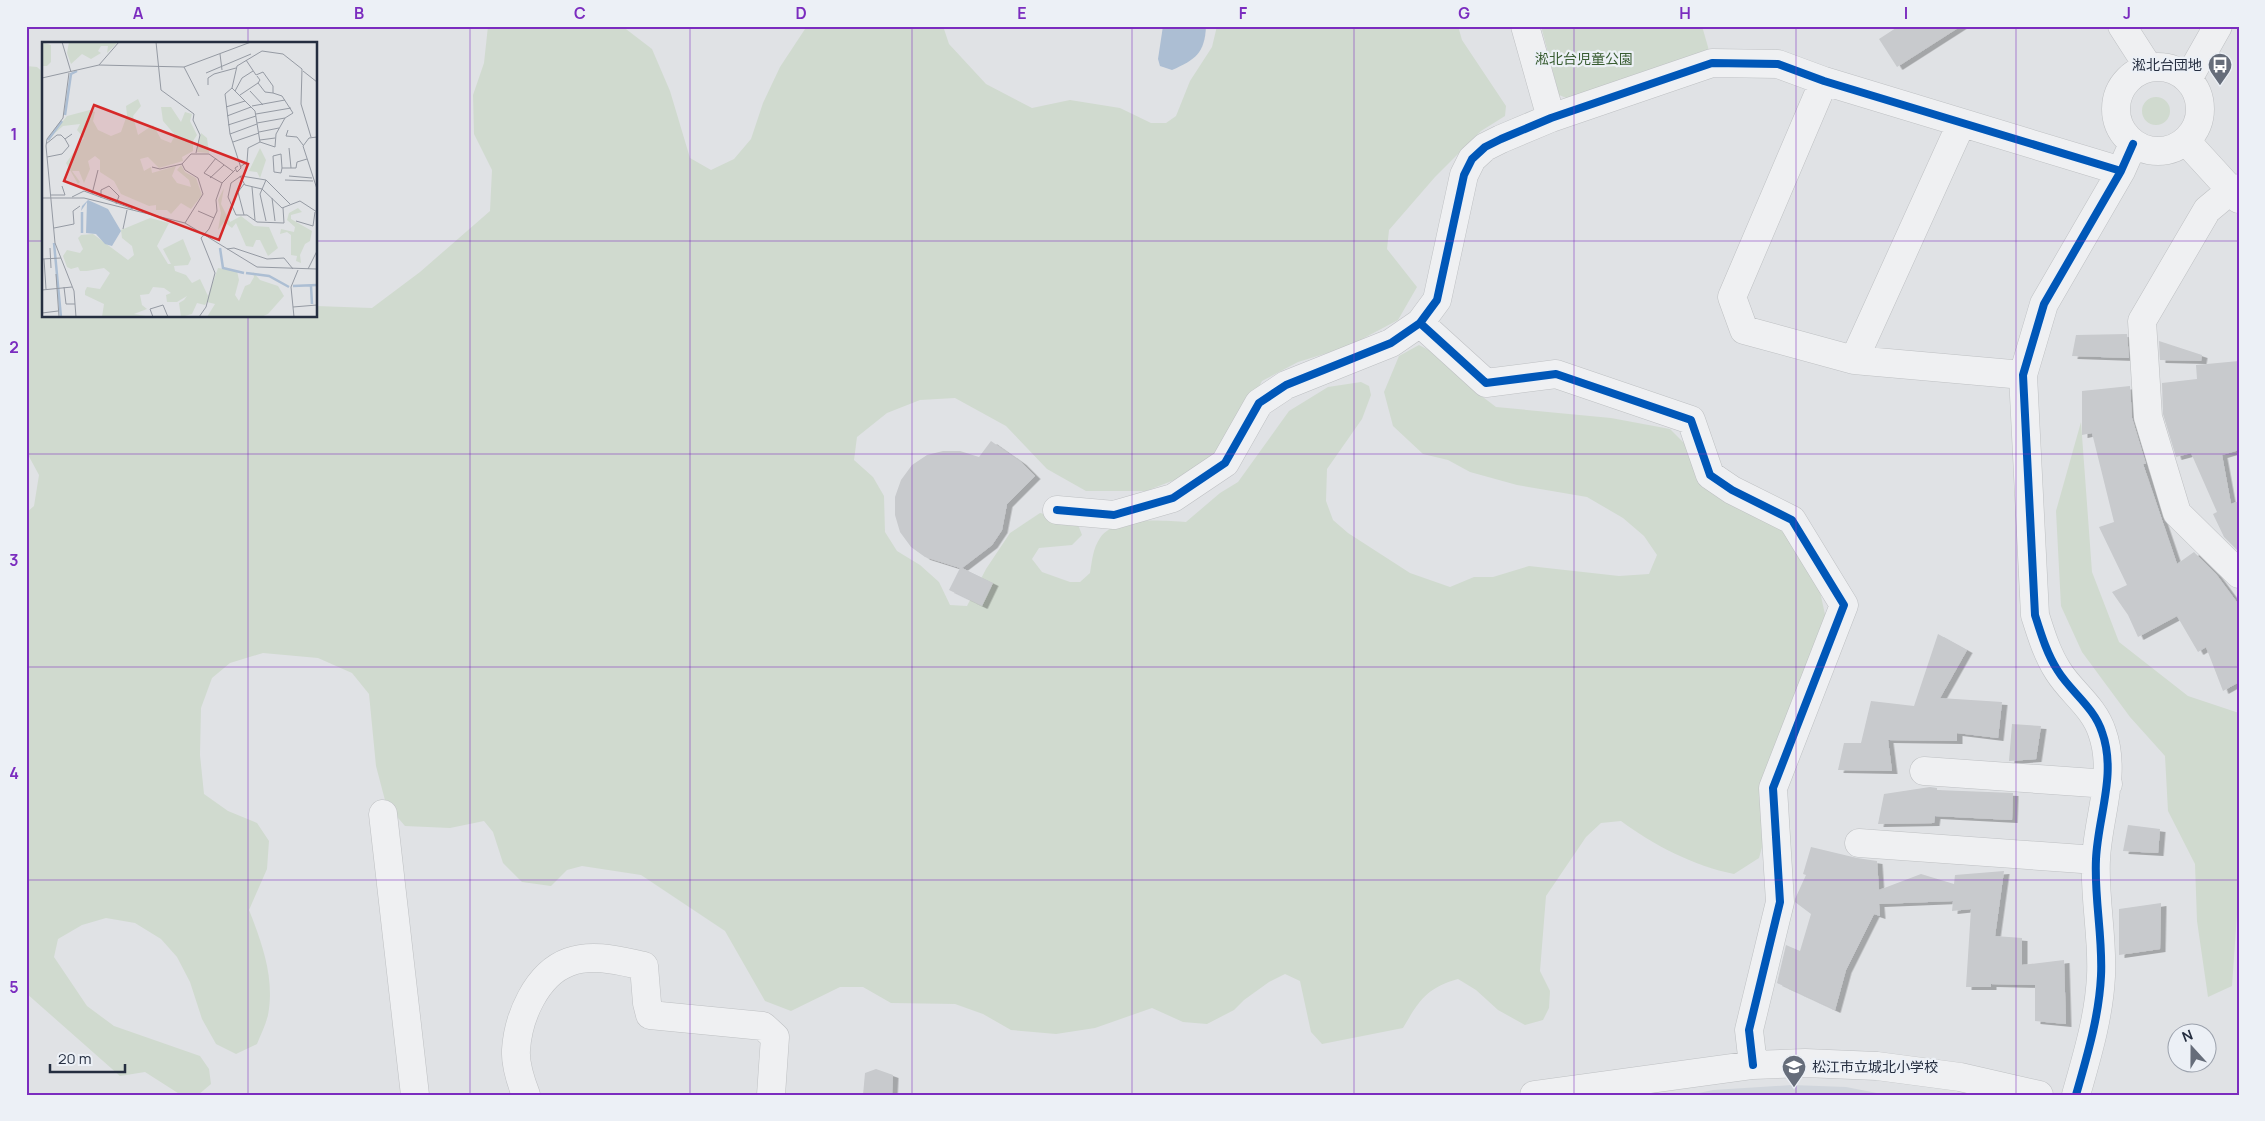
<svg xmlns="http://www.w3.org/2000/svg" width="2265" height="1121" font-family="Manrope,'Noto Sans JP',sans-serif">
<style>
.built{fill:#d0d5dc}
.green{fill:#d0dacf}
.water{fill:#acbed3}
.building{fill:#c8cacd;filter:url(#shadow)}
.lines{fill:none;stroke-linecap:round;stroke-linejoin:round}
.minor-casing{stroke:#bec0c3;stroke-width:29}
.minor{stroke:#eff0f2;stroke-width:28}
.cycleway-casing{stroke:#ecf0f6;stroke-width:11}
.cycleway{stroke:#0057b8;stroke-width:8}
.grid{fill:none;stroke:#7b2cbf;stroke-width:1;stroke-opacity:0.55}
.labels{text-anchor:middle;stroke-width:4.5;stroke-linejoin:round;paint-order:stroke}
.park-label{font-size:14px;fill:#385c31;stroke:#ecf0f6}
.poi-label{font-size:14px;fill:#252e40;stroke:#ecf0f6;text-anchor:end}
.inset-river{fill:none;stroke:#acbed3;stroke-width:2.5}
.inset-road{fill:none;stroke:#959aa3;stroke-width:1}
.view{fill:#d62828;fill-opacity:0.15;stroke:#d62828;stroke-width:2.5}
.inset-edge{fill:none;stroke:#252e40;stroke-width:2.5}
.neatline{fill:none;stroke:#7b2cbf;stroke-width:2}
.grid-label{font-size:16px;text-anchor:middle;font-weight:bold;fill:#7b2cbf}
</style>
<defs>
<filter id="shadow"><feDropShadow dx="5.5" dy="3" stdDeviation="0" flood-color="#0004"/></filter>
</defs>
<rect width="100%" height="100%" fill="#e0e2e5"/>
<path class="built" d="M1792 1085 1846 1087 1887 1095H1689L1713 1090Z"/>
<path class="green" d="M488 26H622L652 49 670 91 690 158 711 170 734 159 751 139 763 103 780 67 807 26H943L949 44 986 84 1032 108 1070 100 1120 108 1151 123H1166L1176 116 1190 81 1212 47 1217 26H1458L1462 40 1506 106 1505 116 1481 131 1435 177 1389 230 1387 249 1417 287 1398 320 1347 347 1298 362 1262 381 1237 430 1208 467 1146 491H1086L1047 469 1006 426 955 398 920 400 887 413 857 437 854 460 873 477 884 496 885 532 897 551 920 565 939 582 950 605 967 606 986 569 1010 533 1040 513 1077 522 1082 535 1072 545 1039 548 1032 559 1042 572 1070 582H1080L1090 573C1092 561 1093 548 1100 538 1116 515 1163 521 1186 522L1220 493 1238 482 1289 411 1328 387 1361 382 1369 386 1371 395 1362 419 1327 469 1326 501 1333 520 1348 533 1410 573 1450 587 1474 577H1493L1529 566 1619 576 1649 574 1657 555 1644 536 1623 518 1587 497 1517 485 1470 472 1448 460 1423 454 1393 426 1384 392 1399 356 1419 345 1442 357 1475 391 1496 407 1611 418 1670 429 1694 453 1773 520 1795 545 1819 587 1826 619 1759 858 1734 874C1694 866 1653 845 1621 821L1601 823 1586 837 1546 896 1540 971 1550 991 1549 1008 1543 1020 1525 1025 1498 1010 1476 990 1458 979C1426 988 1419 1001 1403 1028L1322 1044 1311 1032 1300 981 1285 974 1269 982 1244 1000 1234 1010 1207 1024 1183 1022 1152 1008 1095 1028 1056 1034 1011 1030 983 1014 955 1004 891 1003 863 987H840L791 1011 765 1001 725 931 641 875 582 866 567 870 551 886 522 882 503 863 493 832 484 821 450 828 405 826 386 804 376 766 369 694 352 673 318 658 263 653 230 663 212 678 201 708 200 755 204 794 228 811 257 823 269 841 267 869 249 910C262 943 275 978 268 1015 266 1024 261 1034 257 1044L236 1054 216 1044 202 1019 190 982 177 957 161 939 135 923 106 918 82 925 58 939 54 957 87 1006 114 1026 200 1056 209 1069 211 1084 198 1095H181L145 1072 120 1076 26 993V513L34 506 39 475 26 451V66L37 67 44 73V316H316V306L372 308 420 272 490 211 492 170 474 134 473 95 484 63Z
M1541 26H1702L1710 54 1569 99 1559 95Z
M2142 111a14 14 0 1 1 28 0a14 14 0 1 1-28 0Z
M2081 422 2092 572 2119 642 2188 696 2239 713V886L2232 986 2208 997 2197 921 2195 864 2168 811 2165 756 2130 717 2082 652 2061 606 2056 511Z"/>
<path class="water" d="M1163 26H1206C1205 53 1195 60 1172 70L1160 66 1158 59Z"/>
<path class="building" d="M1899 26H1961L1897 67 1879 39Z
M2127 334 2129 358 2072 356 2076 335Z
M2159 341 2202 355 2201 361 2160 360Z
M2239 361V450L2222 455 2231 504 2239 501V552L2224 537 2213 514 2217 512 2191 453 2176 457 2163 414 2162 383 2197 379 2196 365Z
M2130 386 2132 418 2146 464H2143L2177 564 2194 552 2216 574 2239 605V682L2223 691 2206 647 2198 652 2177 616 2138 637 2128 615 2112 592 2127 585 2099 527 2114 522 2092 433 2082 435V391Z
M991 441 1021 462 1035 476 1007 504 1002 530 992 545 962 568 993 583 982 606 949 590 960 568 925 557 911 547 900 532 895 515V497L901 480 912 465 927 455 943 451H960L979 457Z
M1938 634 1967 650 1940 698 2002 702 1998 738 1957 733V741L1888 740 1892 771 1838 770 1844 743H1861L1871 701 1914 706Z
M2012 724 2041 726 2036 759 2009 761Z
M1930 787 1937 788V790L2013 793 2012 820 1935 816 1934 823 1878 824 1884 794Z
M2128 825 2160 829 2158 853 2123 851Z
M1811 847 1857 858 1877 861 1879 890 1921 874 1954 884 1955 875 2004 871 1995 936 2022 938V965L2064 960 2066 1024 2035 1021V985L1991 984V987H1966L1971 909 1952 911 1953 901 1879 904 1880 916 1874 914 1846 970 1835 1010 1777 983 1786 945 1800 951 1811 914 1795 902V899L1806 875 1803 874Z
M2161 903 2160 949 2119 955V909Z
M876 1069 893 1075 892 1095H863L865 1073Z"/>
<g class="lines">
<defs>
<path id="minor" d="M1525 26 1551 118
M2122 26 2149 68
M2116 109a42 42 0 1 1 84 0a42 42 0 1 1-84 0Z
M2188 79 2218 26
M1824 81 1732 297 1744 330 1854 360 2023 375
M2186 141 2239 199
M2239 188 2231 190 2207 210 2142 321 2148 417 2177 513 2239 574
M1420 323 1486 383 1556 374 1691 420 1710 475 1732 490 1792 520 1844 605 1773 788 1780 902 1749 1030 1753 1065
M1854 360 1961 124
M1057 510 1114 515 1173 498 1225 463 1259 403 1286 385 1391 343 1420 323 1437 300 1464 175 1472 159 1485 147 1501 139 1551 118 1712 63 1778 64 1824 81 2121 171
M1924 771 2108 784
M383 814 415 1095
M1859 843 2096 860
M526 1095C521 1082 515 1064 516 1050 518 1018 536 974 569 962 593 953 620 961 644 966L647 1003 650 1015 763 1026 775 1037 771 1095
M1534 1095 1753 1065 1805 1063 1877 1066 1960 1077 2039 1095
M2076 1095C2087 1056 2099 1017 2101 976 2103 937 2094 898 2096 859 2098 816 2117 774 2102 732 2094 707 2071 692 2058 671 2047 654 2041 634 2035 615L2023 375 2044 304 2121 171 2133 144"/>
</defs>
<use href="#minor" class="minor-casing"/>
<use href="#minor" class="minor"/>
<defs>
<path id="cycleway" d="M1420 323 1486 383 1556 374 1691 420 1710 475 1732 490 1792 520 1844 605 1773 788 1780 902 1749 1030 1753 1065
M1057 510 1114 515 1173 498 1225 463 1259 403 1286 385 1391 343 1420 323 1437 300 1464 175 1472 159 1485 147 1501 139 1551 118 1712 63 1778 64 1824 81 2121 171
M2076 1095C2087 1056 2099 1017 2101 976 2103 937 2094 898 2096 859 2098 816 2117 774 2102 732 2094 707 2071 692 2058 671 2047 654 2041 634 2035 615L2023 375 2044 304 2121 171 2133 144"/>
</defs>
<use href="#cycleway" class="cycleway-casing"/>
<use href="#cycleway" class="cycleway"/>
</g>
<path class="grid" d="M248 26V44M470 26V1095M690 26V1095M912 26V1095M1132 26V1095M1354 26V1095M1574 26V1095M1796 26V1095M2016 26V1095M26 241H44M316 241H2239M248 316V1095M26 454H2239M26 667H2239M26 880H2239"/>
<defs>
<symbol id="bus-pin" viewBox="-11 -11 22 30"><path d="M0 17L-7.5 6A9.5 9.5 0 1 1 7.5 6Z" fill="#666d7a" stroke="#ecf0f6"/><path d="M-5-6H5V4H4V6H2V4H-2V6H-4V4H-5ZM-3.5-4V0h7V-4ZM-3.5 1.2v1.5H-2V1.2ZM2 1.2v1.5H3.5V1.2Z" fill="#fff"/></symbol>
<symbol id="school-pin" viewBox="-11 -11 22 30"><path d="M0 17L-7.5 6A9.5 9.5 0 1 1 7.5 6Z" fill="#666d7a" stroke="#ecf0f6"/><path d="M0-5L7-2L0 1L-7-2ZM-4 1L0 2.5L4 1V4Q0 6-4 4Z" fill="#fff"/></symbol>
</defs>
<g fill-rule="evenodd">
<use href="#bus-pin" x="2206" y="51" width="28" height="38"/>
<use href="#school-pin" x="1780" y="1053" width="28" height="38"/>
</g>
<g class="labels">
<g class="park-label">
<text x="1584" y="64">淞北台児童公園</text>
</g>
<g class="poi-label">
<text x="2202" y="70">淞北台団地</text>
<text x="1812" y="1072" text-anchor="start">松江市立城北小学校</text>
</g>
</g>
<g transform="translate(42 42)">
<rect width="275" height="275" fill="#e0e2e5"/>
<path d="M0 0 9 3V20L5 24H0ZM27 0H76L65 11 66 4H59L56 9 59 11 49 17 40 12 29 22 25 11ZM96 57 99 64 91 74 96 93 111 83 119 97 129 101 133 93 121 79 119 65H129L139 80 143 70 150 72 148 79 155 93 151 99V109L140 115 141 119 117 126 106 115 98 117 102 129 109 125 110 131 134 124 130 134 135 141 149 145 147 138 135 128 139 123 143 130 154 136 160 153 149 167 139 161 129 172 125 168H114V163L107 164 79 152 72 139 58 130V118L53 114 46 119 48 127 42 141 37 129H30L38 140 36 142 24 121 42 96 35 88 38 82 21 84 6 97 25 74 48 68 53 70 51 79 56 88 69 94 79 90 85 73 84 64ZM159 91 165 96 167 111 155 110ZM218 106 224 118 218 136 215 130 207 129ZM182 146 179 162 188 180 199 174 212 184 227 185 236 206 226 214 218 198H214L211 205 204 204 194 181 190 186 182 180 176 188 179 171 176 158ZM256 166 260 170 249 173V177L270 189 268 199 263 202 258 213 259 221 254 219 255 214 249 213V193L245 190 238 192 239 187 252 190 253 185 245 178 247 171ZM108 176 127 181 115 204 126 222H129L121 207 141 197 149 217 146 223 132 224 133 229 144 233 150 241 158 237 166 254 176 226 195 229 197 238 193 253 197 259 203 244 208 242 212 235 211 230 218 238 236 244 242 254 226 272 219 275H165L173 262 165 260 163 263 155 261 150 272 139 275 137 261 142 258 145 254 135 260H125L124 253 129 251 122 246 111 245 107 252 98 253 100 263 105 267 92 272 110 275H60L62 262 43 253V249L45 245 58 247 68 231 62 226 45 229H38L36 225 29 227 25 225 21 214 25 208 38 211 41 207 36 196 39 193 51 192 86 218 92 213 90 204 80 196 79 188Z" fill="#d0dacf"/>
<path d="M46 158 66 167 79 189 70 204 63 202 54 192 44 191 45 160 39 169 40 164Z" fill="#acbed3"/>
<path class="inset-river" d="M23 73 29 32 35 29M6 98 20 79M40 170V191M12 201 19 275M178 206 181 226 202 231M204 231 227 234 247 245M251 244 275 243M269 244 270 262"/>
<path class="inset-road" d="M20 0 29 30M114 0 119 48 152 72 151 78 158 93 154 111M178 12 180 28M57 23 77 0M142 25 157 54M261 29 275 40M27 31 21 76 5 97 4 104 13 201 32 249 34 275M164 31 209 12M0 36 57 23 142 25 209 0M216 41 223 50 231 51M166 43V36L172 32 194 26M190 46 213 69 218 100M193 49 200 36 211 29M208 49 221 63M198 53 216 41 218 38 215 34M210 64 243 58M184 65 203 59M214 72 249 66M185 74 209 65M215 81 243 76M186 83 214 74M246 88 244 94 255 95 261 103M217 90 237 86M188 92 215 82M275 95 267 96 261 104 275 147M218 98 233 96M191 100 217 91M4 102 15 93H19L23 97 30 92M247 106 249 126M5 115 20 112 27 104 23 97M174 116 162 131 180 141M140 122 143 128 156 136 161 152 143 181M196 124 193 126 195 130 199 126 188 92 183 52 190 46 195 24 220 9 241 12 260 27 259 62 269 95M110 125 118 127 140 122 149 112H167L192 130M198 125 205 120 206 106 218 100 233 105 234 92 243 76 251 71 240 54 231 51V44L221 30 214 33 204 18M240 126 239 112 231 114 232 130 239 131 240 126H254L255 120 265 117M198 134 203 143 220 147 240 166 258 159 275 170M247 134 270 136M168 136 182 123M243 138 271 139M210 145 213 178M50 152 56 128M9 153H23L20 144M30 155 42 149 91 167M0 156H42L143 181 215 225 275 227M59 156V148L67 144 77 154 74 162M230 156 233 179M241 166 242 181 215 180 205 173H194L186 155 189 141 199 134 224 138 248 162M156 169 172 176M202 173 196 150 202 142M224 179 218 152 224 138M254 179 271 184 273 170M12 186 32 182 31 169 38 164M81 187 85 168M8 206 9 226M185 207 192 206 225 217 242 216 251 227M0 217 19 216M2 217 4 247M266 227 275 209M14 232 17 275M22 245 24 262H33M0 248 30 245M251 265 275 263M0 271 16 269M111 275 108 267 121 263 126 275M157 275 164 265 173 231 159 196 167 187 175 169 174 158 180 141 193 128M252 275 249 245 256 228"/>
<path class="view" d="M52 63 206 122 177 198 22 139Z"/>
<rect width="275" height="275" class="inset-edge"/>
</g>
<rect width="2265" height="1121" fill="none" stroke="#ecf0f6" stroke-width="55"/>
<g transform="translate(2192 1048) rotate(339)"><circle r="24" fill="#ecf0f6" stroke="#9ca2ad"/>
<path d="M0-4L9 19L0 12L-9 19Z" fill="#666d7a"/>
<text y="-8" font-size="14" font-weight="bold" text-anchor="middle" fill="#252e40">N</text>
</g>
<path d="M50 1064v8h75v-8" fill="none" stroke="#252e40" stroke-width="2.5"/>
<text x="58" y="1064" font-size="15" fill="#252e40" stroke="#ecf0f6" stroke-width="4" paint-order="stroke">20 m</text>
<rect x="28" y="28" width="2210" height="1066" class="neatline"/>
<g class="grid-label">
<text x="138" y="19">A</text>
<text x="359" y="19">B</text>
<text x="580" y="19">C</text>
<text x="801" y="19">D</text>
<text x="1022" y="19">E</text>
<text x="1243" y="19">F</text>
<text x="1464" y="19">G</text>
<text x="1685" y="19">H</text>
<text x="1906" y="19">I</text>
<text x="2127" y="19">J</text>
<text x="14" y="140">1</text>
<text x="14" y="353">2</text>
<text x="14" y="566">3</text>
<text x="14" y="779">4</text>
<text x="14" y="993">5</text>
</g>
</svg>
